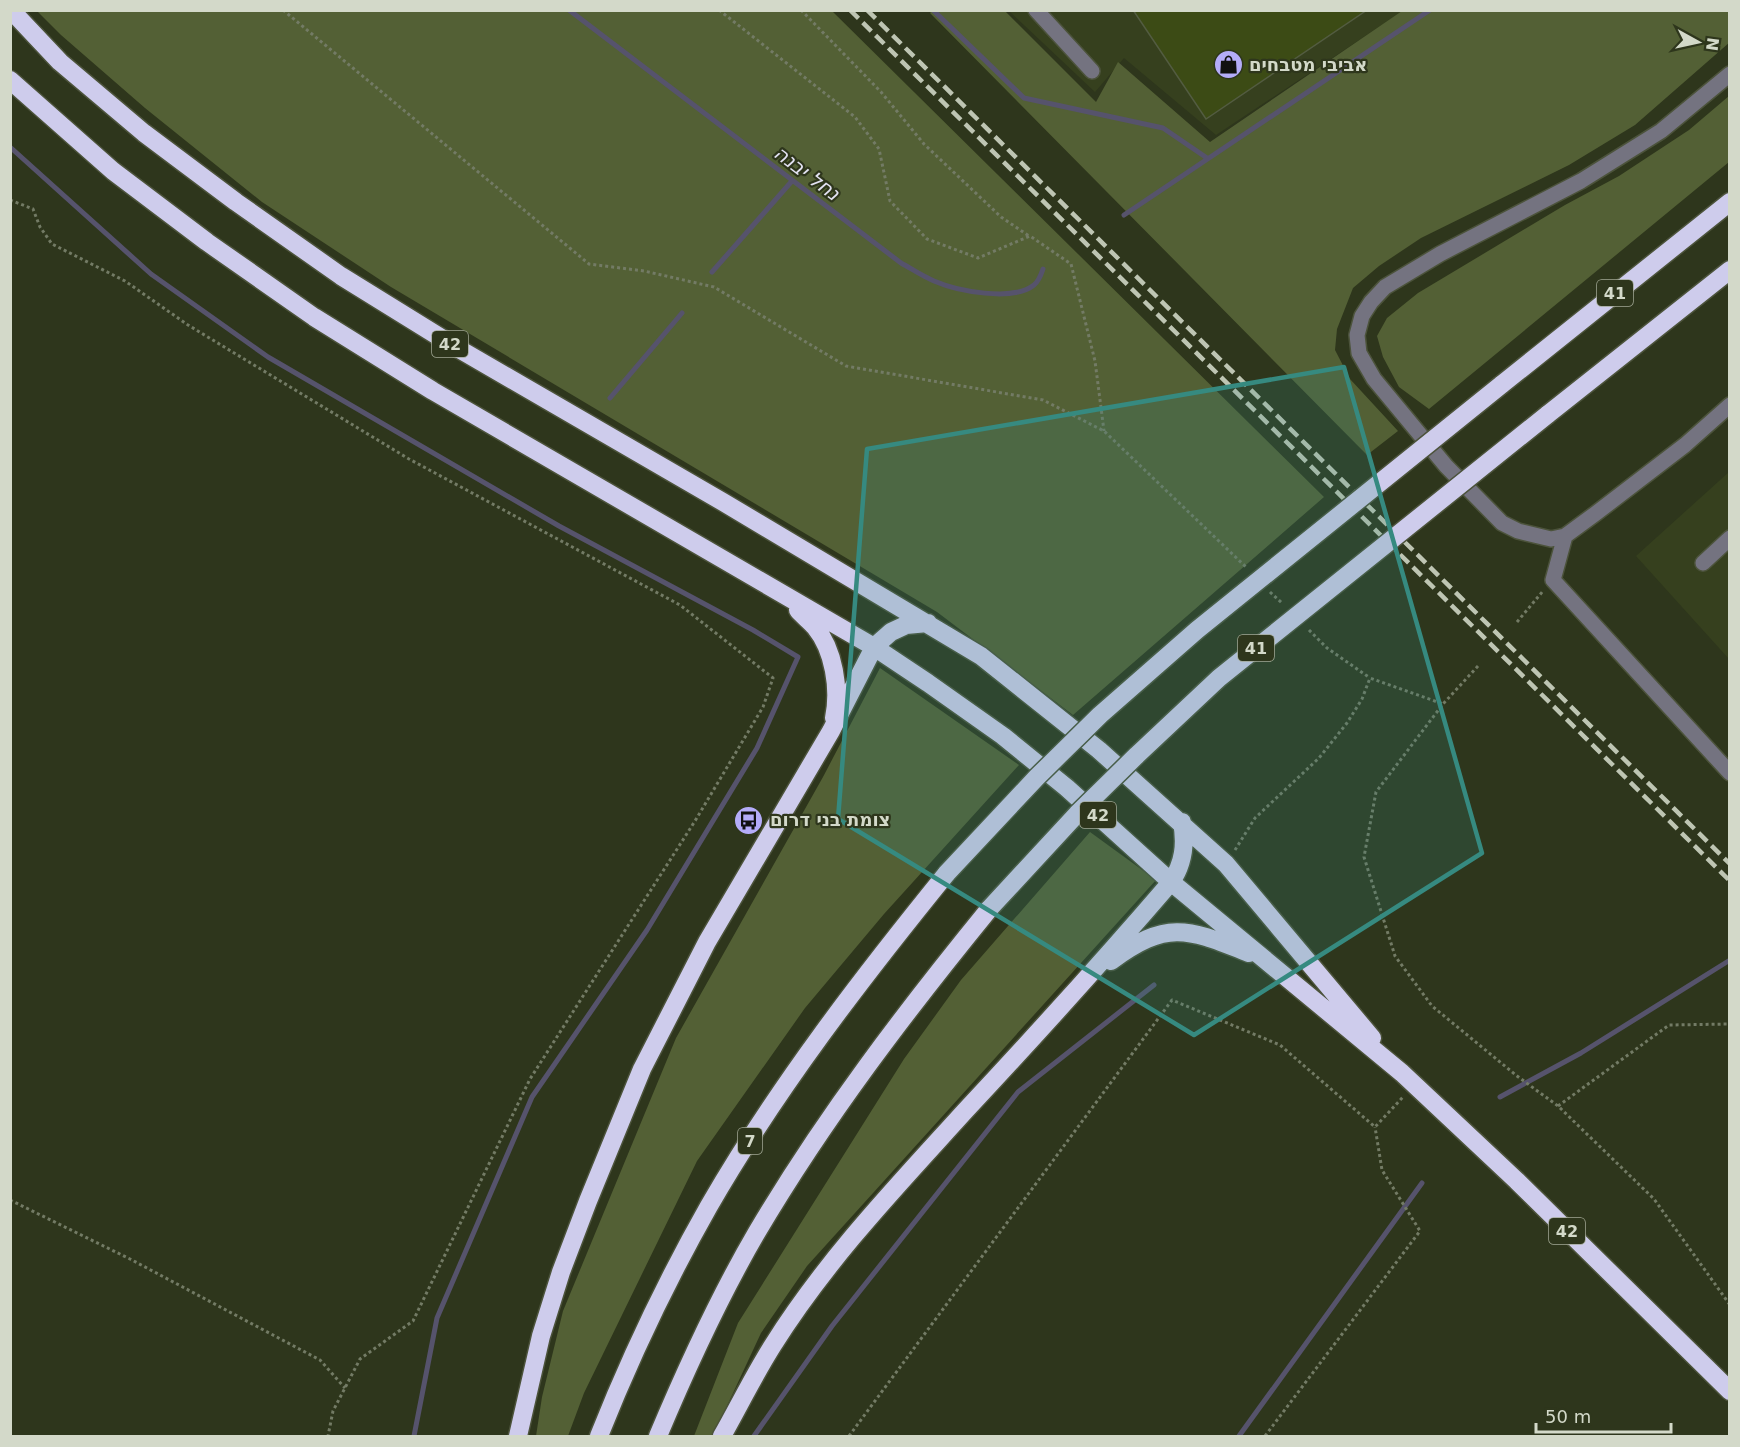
<svg xmlns="http://www.w3.org/2000/svg" width="1740" height="1447" font-family="'DejaVu Sans','Noto Sans Hebrew',sans-serif">
<style>
.built{fill:#36401e}
.green{fill:#536035}
.lines{fill:none;stroke-linecap:round;stroke-linejoin:round}
.stream{stroke:#56536c;stroke-width:5}
.building{fill:#3c4b15;stroke:#535c41;stroke-width:1.5}
.minor-casing{stroke:#4c533b;stroke-width:18}
.highway-casing{stroke:#4c533b;stroke-width:21}
.path{stroke:#737b65;stroke-width:3;stroke-dasharray:3 3;stroke-linecap:butt}
.minor{stroke:#747380;stroke-width:15}
.highway{stroke:#ceccec;stroke-width:18}
.rail{stroke:#bec5b3;stroke-width:4.5;stroke-dasharray:12 6;stroke-linecap:butt}
.highway-bridge-casing{stroke:#4c533b;stroke-width:21;stroke-linecap:butt}
.highway-bridge{stroke:#ceccec;stroke-width:18}
.marked{fill:#368a80;fill-opacity:0.2;stroke:#368a80;stroke-width:4.5;stroke-linejoin:round}
.labels{text-anchor:middle;stroke-width:4.5;stroke-linejoin:round;paint-order:stroke}
.shield{fill:#2e361c;stroke:#a2a895;stroke-width:1.5}
.shield-label{font-size:16px;font-weight:bold;fill:#d3d9c9}
.poi-label{font-size:18px;font-weight:bold;fill:#d3d9c9;stroke:#2e361c;text-anchor:start}
.water-label{font-size:20px;font-style:italic;fill:#e3e2f2;stroke:#2e361c}
</style>
<rect width="100%" height="100%" fill="#2e361c"/>
<path class="built" d="M1009 11H1403L1216 135 1124 58 1095 92Z
M1729 472V659L1636 556Z"/>
<path class="green" d="M37 11H832L1324 497 1073 715 937 612 391 287 262 202 145 108 61 35Z
M932 11H1005L1096 102 1118 62 1210 142 1402 11H1729L1730 42 1635 125 1569 165 1421 238 1379 266 1353 288 1337 329 1335 350 1350 379 1398 431 1367 455 930 13Z
M1729 96V162L1429 409 1399 387 1383 357 1377 336 1387 318 1418 293 1565 205 1619 176 1689 130Z
M880 668 1019 765 884 914 805 1008 697 1161 584 1393 568 1436H536L542 1397 563 1311 676 1038 823 777Z
M1090 832 1156 880 807 1266 761 1333 713 1436H694L738 1323 904 1059 961 980Z"/>
<g class="lines">
<path class="stream" d="M569 10 901 263C912 269 922 276 934 281 957 291 1013 302 1034 285 1039 281 1041 275 1043 269
M933 10 1024 98 1163 128 1207 158
M10 147 151 274 268 357 559 526 753 630 798 657 757 748 647 930 532 1097 437 1318 414 1436
M1124 215 1430 10
M712 272 792 181
M610 398 682 313
M1500 1097 1581 1053 1730 960
M754 1436 832 1326 1018 1092 1154 985
M1239 1436 1422 1183"/>
</g>
<path class="building" d="M1133 10H1367L1206 119Z"/>
<g class="lines">
<defs>
<path id="minor" d="M1036 10 1092 71
M1730 74 1661 131 1581 181 1440 254 1385 287 1371 302 1362 316 1357 335 1359 353 1374 379 1446 466 1502 523 1518 531 1551 539 1565 536 1595 514 1685 445 1730 405
M1565 536 1553 580 1730 773
M1703 563 1730 538"/>
<path id="highway" d="M11 10 60 62 144 133 236 202 341 276 459 349 723 502 981 656 1099 750 1226 864 1372 1038
M10 80 113 171 207 242 314 317 433 391 874 647 928 683 1003 736 1067 788 1171 882 1402 1073 1517 1181 1730 1391
M1501 385 1730 202
M1547 415 1730 270
M798 610C803 616 810 621 815 627 834 650 840 689 834 718
M1111 961C1168 919 1188 929 1249 953
M518 1436 541 1336 561 1272 588 1201 642 1069 707 942 831 731 874 647 891 632 906 625 928 623
M599 1436C630 1358 667 1280 709 1206 777 1088 861 979 947 873
M658 1436C687 1367 719 1297 757 1232 825 1117 906 1011 990 908
M722 1436C739 1406 754 1375 773 1345 827 1259 897 1186 965 1111 1035 1036 1104 960 1171 882 1184 863 1186 844 1182 822"/>
</defs>
<use href="#minor" class="minor-casing"/>
<use href="#highway" class="highway-casing"/>
<path class="path" d="M283 10 589 264 644 271 714 287 846 366 1043 400 1104 431 1247 568
M719 10 855 117 879 149 890 201 927 239 978 258 1030 236 1071 264 1095 361 1104 431
M801 10 881 92 924 144 1001 217 1029 236
M10 200 33 209 40 227 52 244 125 281 188 325 409 459 680 605 773 678 763 707 695 821 530 1079 413 1321 360 1359 333 1411 328 1436
M1270 592 1283 604
M1517 622 1543 591
M1309 630 1327 648 1370 678
M1478 666 1443 704 1376 792 1364 857 1395 956 1432 1006 1517 1076 1558 1106 1654 1199 1730 1305
M1235 850 1255 818 1319 758 1347 723 1362 699 1370 678 1443 704
M1558 1106 1669 1025 1730 1024
M10 1200 130 1259 320 1360 345 1388
M849 1436 1172 1000 1280 1045 1375 1127 1403 1097
M1265 1436 1420 1231 1382 1170 1375 1127"/>
<use href="#minor" class="minor"/>
<use href="#highway" class="highway"/>
<path class="rail" d="M850 10 1730 881
M867 10 1730 864"/>
<defs>
<path id="highway-bridge" d="M947 873 1037 777 1100 715 1197 630 1501 385
M990 908 1077 814 1137 755 1219 678 1547 415"/>
</defs>
<use href="#highway-bridge" class="highway-bridge-casing"/>
<use href="#highway-bridge" class="highway-bridge"/>
</g>
<path class="marked" d="M1344 367 1482 853 1194 1035 838 819 867 449Z"/>
<defs>
<symbol id="shop-disc" viewBox="-11 -11 22 22"><circle r="9.5" fill="#b4acf9" stroke="#2e361c"/><path d="M-5-2.5h2.3a2.7 3.5 0 0 1 5.4 0H5L5.5 6h-11ZM-1.5-2.5h3a1.5 2.3 0 0 0-3 0Z" fill="#111"/></symbol>
<symbol id="bus-disc" viewBox="-11 -11 22 22"><circle r="9.5" fill="#b4acf9" stroke="#2e361c"/><path d="M-5-6H5V4H4V6H2V4H-2V6H-4V4H-5ZM-3.5-4V0h7V-4ZM-3.5 1.2v1.5H-2V1.2ZM2 1.2v1.5H3.5V1.2Z" fill="#111"/></symbol>
</defs>
<g fill-rule="evenodd">
<use href="#shop-disc" x="1212" y="48" width="33" height="33"/>
<use href="#bus-disc" x="732" y="804" width="33" height="33"/>
</g>
<g class="labels">
<g class="shield">
<rect x="1597" y="280" width="36" height="26" rx="4.5"/>
<rect x="432" y="331" width="36" height="26" rx="4.5"/>
<rect x="1238" y="635" width="36" height="26" rx="4.5"/>
<rect x="1080" y="802" width="36" height="26" rx="4.5"/>
<rect x="738" y="1128" width="24" height="26" rx="4.5"/>
<rect x="1549" y="1218" width="36" height="26" rx="4.5"/>
</g>
<g class="shield-label">
<text x="1615" y="299">41</text>
<text x="450" y="350">42</text>
<text x="1256" y="654">41</text>
<text x="1098" y="821">42</text>
<text x="750" y="1147">7</text>
<text x="1567" y="1237">42</text>
</g>
<g class="poi-label">
<text x="1249" y="71">אביבי מטבחים</text>
<text x="770" y="826">צומת בני דרום</text>
</g>
<g class="water-label">
<text transform="translate(807 173) rotate(37)" y="7">נחל יבנה</text>
</g>
</g>
<rect width="1740" height="1447" fill="none" stroke="#d3d9c9" stroke-width="24"/>
<g transform="translate(1698 42) rotate(98)" stroke="#2e361c" stroke-width="4.5" paint-order="stroke">
<path d="M0-4.5L10 22L0 15L-10 22Z" fill="#d3d9c9"/>
<text y="-9" font-size="16" font-weight="bold" text-anchor="middle" fill="#d3d9c9">N</text>
</g>
<path d="M1536 1423v9h135v-9" fill="none" stroke="#d3d9c9" stroke-width="3"/>
<text x="1545" y="1423" font-size="18" fill="#d3d9c9" stroke="#2e361c" stroke-width="4.5" paint-order="stroke">50 m</text>
</svg>
